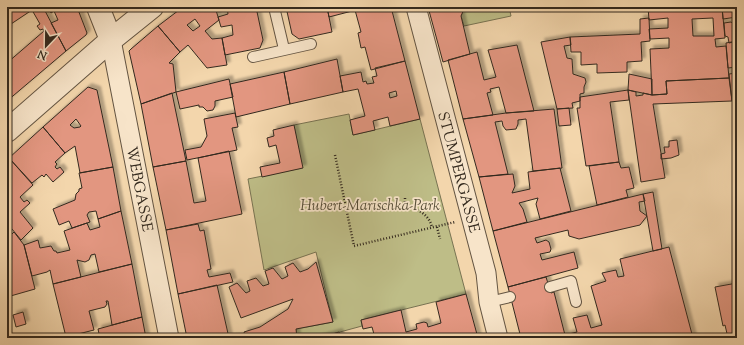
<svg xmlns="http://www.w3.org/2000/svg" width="744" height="345" font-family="'Sorts Mill Goudy',serif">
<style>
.green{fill:#bebd87;stroke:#787352}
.building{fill:#e29680;stroke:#33291e;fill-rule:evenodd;filter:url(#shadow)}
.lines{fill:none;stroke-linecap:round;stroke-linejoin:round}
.service-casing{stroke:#635442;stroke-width:12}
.minor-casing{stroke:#635442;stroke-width:21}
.tertiary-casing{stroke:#635442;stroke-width:24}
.path{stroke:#33291e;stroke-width:2.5;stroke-dasharray:1 2;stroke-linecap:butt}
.service{stroke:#f7e4c9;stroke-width:10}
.minor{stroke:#f7e4c9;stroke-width:19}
.tertiary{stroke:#f7e4c9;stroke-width:22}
.labels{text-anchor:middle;stroke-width:3.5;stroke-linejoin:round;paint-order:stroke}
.street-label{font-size:15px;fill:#33291e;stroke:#f7e4c9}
.park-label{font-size:15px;font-style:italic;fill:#564e38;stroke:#f7e4c9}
</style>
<defs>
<filter id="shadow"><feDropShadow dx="3.5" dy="-3.5" stdDeviation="1" flood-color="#0004"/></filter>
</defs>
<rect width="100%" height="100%" fill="#f3d6ac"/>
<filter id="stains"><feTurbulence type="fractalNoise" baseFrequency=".005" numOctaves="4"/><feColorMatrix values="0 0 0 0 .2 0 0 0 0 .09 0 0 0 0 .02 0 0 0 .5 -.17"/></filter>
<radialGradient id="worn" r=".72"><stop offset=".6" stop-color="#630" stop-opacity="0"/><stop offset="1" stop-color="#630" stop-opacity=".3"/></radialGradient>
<path class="green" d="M463 7H509L511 16 464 26 461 16 464 9Z
M349 114 353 135 420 119 466 294 361 320 362 326 318 338H297L296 329 333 322 316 252 264 270 248 179 302 168 294 125Z"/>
<path class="building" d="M7 7H43L66 51 7 101V63L44 31 43 29 40 30 37 26 40 24 32 10 8 26V31H7Z
M43 7H77L87 33 86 35 66 51 51 23 58 20 54 11 51 13 50 11 44 10Z
M183 7H215L219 20 205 31 212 39 222 38 227 65 207 68 188 45 180 52 158 26ZM195 19 200 26 193 31 187 25Z
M227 7H256L263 40 260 48 225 55 222 38 233 35 232 25 221 27 218 17 228 14Z
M286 7H327L332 32 299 39 292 34Z
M327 7H355L356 10 329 17Z
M368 7H391L405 61 371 70 365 47 361 48 358 33 361 32 355 10Z
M428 7H463L464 9 461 16 470 54 443 62Z
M648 7H722L725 38 715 39 716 47 726 46 729 78 666 81 667 94 652 95 650 49 669 48V38L650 39 649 29 668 28V18L649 20ZM713 18 714 36H693L692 19Z
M722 7H736L737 17 723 19Z
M649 18 650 41 641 42 642 61 627 62V72L597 73V64L581 65V52H571L570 37 640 34V19Z
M731 22 735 25H737V41L729 43 728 37 725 36 724 23Z
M158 26 180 52 169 63 173 64 176 92 141 104 129 51 131 49Z
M570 37 571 45 564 46 567 58 572 59 573 74 585 78 586 82 584 87V93L580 94V101L572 103 573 108 557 109 541 42Z
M737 41V67L728 68 726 43Z
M517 45 534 111 506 113 499 87 490 89 491 92 487 93 493 115 463 119 448 60 477 52 484 80 496 77 488 50Z
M337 59 343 92 290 104 284 72Z
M405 61 420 119 390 126 388 117 373 121 375 130 353 135 350 120 365 116 358 89 343 92 340 76 361 72 363 82 366 81 367 84 374 83 372 77 377 76 375 68ZM396 91 397 96 390 98 389 93Z
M284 72 290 104 236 117 230 84Z
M737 73V100L732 101 729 74Z
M629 74 652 79V95L628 90Z
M729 78 732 101 653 104 665 178 641 182 628 90 636 92V96L643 95V93L652 95 667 94 666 81Z
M229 79 233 97 215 101V106L213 110 207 111 203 107H199V105L180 109 176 92Z
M88 87 97 90 113 167 80 173 75 146 65 153 43 127ZM76 119 81 126 80 127 74 128 70 125Z
M628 90 629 100 610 102 619 162 586 166 577 108H580V97Z
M172 93 186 161 153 167 141 104Z
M569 108 571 125 559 126 557 109Z
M554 109 562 168 533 171 526 119 518 120V124L516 129 506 130 503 126 502 121 495 122 508 174 479 177 463 119 506 113Z
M235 113 238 127 232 128 237 150 187 160 185 150 201 147 207 136 204 119Z
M294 125 303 168 262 177 260 167 280 163 276 145 269 147 267 138 274 136 273 130Z
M43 127 65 153 55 162 57 164 55 167 57 169 60 167 64 172 53 182 46 174 44 177 42 175 32 183 9 158Z
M677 140 679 155 671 158 661 159V154L665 153 664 147H669V141Z
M229 151 242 214 166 230 153 167 186 161 194 203 206 201 198 158Z
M9 158 33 185 20 197 24 202 27 200 30 203 20 212 33 228 21 240 7 223V159Z
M619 162 621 168 629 167 634 188 626 190 628 197 597 205 589 166Z
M113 167 121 211 98 219 96 211 89 212 87 215 90 222 72 228 69 221 59 225 53 209 75 200 76 194 79 191V189L82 188 79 173Z
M560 168 571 211 540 219 536 204 538 198 519 203 523 209 527 222 493 231 479 177 513 174 515 186 512 193 530 189 528 172Z
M653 192 662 249 653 251 643 194Z
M643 194 645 201 639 202 640 211 647 216 640 225 579 239 569 236 568 230 535 238 537 243 546 240 549 242 551 249 550 252 540 254 542 260 574 252 578 268 508 287 493 231Z
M121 211 132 264 99 272 95 254 91 255 89 260 85 262 77 260 81 277 53 284 50 270 47 272 32 276 24 245 38 240 40 248 51 246 54 251H56L57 253 70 250 64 231 87 223 90 230 100 227 98 219Z
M198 224 200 231 204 230 211 269 207 270 209 277 230 273 233 282 178 294 166 230Z
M14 232 24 245 35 289 7 297V239Z
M669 247 693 338H521L508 287 546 277 551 293 554 292 565 335 577 332 573 318 587 315 591 328 602 325 591 286 606 281 602 273 616 270 618 277 624 276 620 259Z
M316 262 333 322 296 329 297 338H231L245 336 244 332 260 327 288 309 293 299 241 318 229 287 237 283 246 293 250 291 247 281 256 278 263 286 269 284 265 271 273 268 282 279 288 276 285 267 293 263 300 272 308 269Z
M132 264 142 317 112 325 108 301H106L107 304 105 307 89 311 94 330 66 337 53 284Z
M737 283V336L728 338 725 325 723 326 715 287Z
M217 285 229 338H187L178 294Z
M466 294 478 338H445L444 335 436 338H375L372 327 363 329 361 320 401 310 406 332 417 329 416 324 424 322 427 323 428 327 441 323 436 302Z
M23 312 26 324 16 327 13 315Z
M142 317 146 338H100L98 329Z
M339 332 341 338H318Z"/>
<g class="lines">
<defs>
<path id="service" d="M274 7 284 49
M253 57 311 44
M550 287 571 281 576 302
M489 302 510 297"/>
<path id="minor" d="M416 7 486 273 489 302 498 338
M111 40 169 338"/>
<path id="tertiary" d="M98 7 111 40
M7 131 111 40 152 7"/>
</defs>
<use href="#service" class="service-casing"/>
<use href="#minor" class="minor-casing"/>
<use href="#tertiary" class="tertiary-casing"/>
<path class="path" d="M335 155 354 246 455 222
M405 198V206C417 208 430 215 432 228
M437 227 440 239"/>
<use href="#service" class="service"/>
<use href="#minor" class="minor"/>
<use href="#tertiary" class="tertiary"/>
</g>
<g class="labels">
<g class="street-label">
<text transform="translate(459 172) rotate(75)" y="5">STUMPERGASSE</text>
<text transform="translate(140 189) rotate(79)" y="5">WEBGASSE</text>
</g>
<g class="park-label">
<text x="370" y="210">Hubert-Marischka-Park</text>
</g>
</g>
<rect width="744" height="345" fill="none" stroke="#f3d6ac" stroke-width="24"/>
<rect x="8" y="8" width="728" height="329" fill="none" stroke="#33291e" stroke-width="2"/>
<rect x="12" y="12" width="720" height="321" fill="none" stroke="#33291e"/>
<g transform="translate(46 46) rotate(202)" stroke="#f7e4c9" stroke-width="3" paint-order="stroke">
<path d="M0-3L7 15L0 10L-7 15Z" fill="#33291e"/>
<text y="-6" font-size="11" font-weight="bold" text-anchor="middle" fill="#33291e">N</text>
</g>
<rect width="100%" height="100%" filter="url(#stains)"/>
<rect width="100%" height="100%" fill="url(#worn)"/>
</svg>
